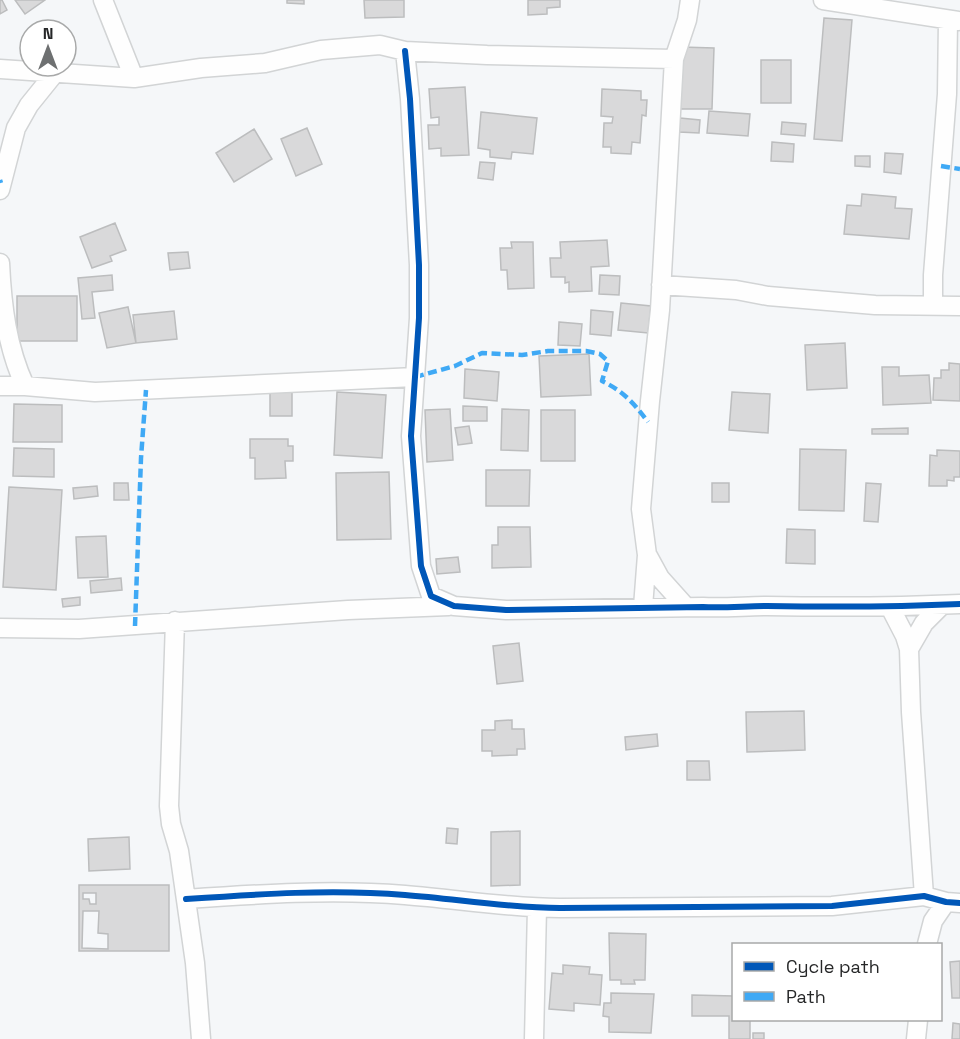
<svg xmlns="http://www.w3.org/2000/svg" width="960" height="1039" font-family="'Space Grotesk',sans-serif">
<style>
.building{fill:#d9d9da;stroke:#bcbdbe;stroke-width:1.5;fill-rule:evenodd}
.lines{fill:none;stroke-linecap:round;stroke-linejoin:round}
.street-casing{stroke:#d2d4d5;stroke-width:21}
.street{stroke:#fefefe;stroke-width:18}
.quiet{stroke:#3fa9f5;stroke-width:4.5;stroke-dasharray:9 4.5;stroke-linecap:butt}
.cycleway-casing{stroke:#fff;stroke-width:10}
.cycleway{stroke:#0057b8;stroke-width:6}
</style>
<rect width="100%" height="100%" fill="#f5f7f9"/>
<path class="building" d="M0 0H2L7 10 0 14Z
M15 0H45L25 14Z
M287 0H304V4L287 3Z
M364 0H404V17L365 18Z
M528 0H560V7L547 8V14L528 15Z
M824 18 852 20 842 141 814 139Z
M681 47 714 48 712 109H680Z
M761 60H791V103H761Z
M465 87 469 155 441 156V148L429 149 428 125H439V117L431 118 429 89Z
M602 89 641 91V100H647L646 116 642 115 640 143 632 142 631 154 611 153V147H603L604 123H612L613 117 601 116Z
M709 111 750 114 748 136 707 133Z
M481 112 537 118 533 154 512 152 511 159 490 157V150L478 148Z
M680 118 700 120 699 133 679 132Z
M782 122 806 124 805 136 781 134Z
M307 128 322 164 296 176 281 139Z
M254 129 272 159 234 182 216 153Z
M772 142 794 144 793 162 771 161Z
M885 153 903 154 901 174 884 172Z
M855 156H870V167L855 166Z
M480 162 495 163 493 180 478 178Z
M862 194 896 197 895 208 912 209 909 239 844 234 847 205 861 206Z
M115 223 126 250 110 256 112 261 92 268 80 237Z
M607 240 609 266 591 267 592 291 569 292V282L565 283V277H551L550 258H561L560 242Z
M511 242H533L534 288 508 289 507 270H501L500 248H512Z
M188 252 190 268 170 270 168 253Z
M112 275 113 290 92 292 95 318 82 319 78 278Z
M600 275 620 276 619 295 599 294Z
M17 296H77V341H17Z
M621 303 651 306 648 333 618 330Z
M128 307 136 343 107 348 99 313Z
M591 310 613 312 611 336 590 334Z
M174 311 177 339 136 343 133 315Z
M559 322 582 324 580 346 558 345Z
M845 343 847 388 807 390 805 345Z
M589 354 591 395 541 397 539 356Z
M949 363 960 364V401L933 400 934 378H941V370H949Z
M882 367H899V376L929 375 931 403 883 405Z
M465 369 499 372 497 401 464 398Z
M270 391H292V416H270Z
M337 392 386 395 382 458 334 455Z
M732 392 770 394 768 433 729 430Z
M14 404 62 405V442H13Z
M463 406 487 407V421H463Z
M450 409 453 460 427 462 425 410Z
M502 409 529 410 528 451 501 450Z
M541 410H575V461H541Z
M469 426 472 443 458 445 455 428Z
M908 428V434H872V429Z
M250 439H288V446H293V461H285L286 478 255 479V458H250Z
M14 448 54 449V477L13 476Z
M800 449 846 450 844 511 799 510Z
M937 450 960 451V477H954V481L947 480V486H929L930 455 937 456Z
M486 470H530L529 506H486Z
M389 472 391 539 337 540 336 473Z
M114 483H128L129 500H114Z
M712 483H729V502H712Z
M866 483 881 484 878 522 864 521Z
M97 486 98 496 74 499 73 488Z
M9 487 62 490 56 590 3 587Z
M498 527H530L531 567 492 568V545H498Z
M787 529 815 530V564L786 563Z
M106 536 108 577 78 578 76 537Z
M458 557 460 572 437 574 436 559Z
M121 578 122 590 91 593 90 581Z
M80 597V605L63 607 62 599Z
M519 643 523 681 497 684 493 646Z
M804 711 805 750 747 752 746 712Z
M512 720V729H524L525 749H517V755L492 756V751H482V730H495V721Z
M657 734 658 746 626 750 625 737Z
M687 761H709L710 780H687Z
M447 828 458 829 457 844 446 843Z
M520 831V885L491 886V832Z
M129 837 130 869 89 871 88 839Z
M79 885H169V951H79ZM83 893H96V904H90L89 899H83ZM83 911H99L98 933 108 934V949L82 948Z
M609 933 646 934 645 980H634L635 984H621V980H610Z
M960 961V998H952L950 962Z
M563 965 590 967 589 974 602 975 600 1005 574 1003V1011L549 1009 552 973 563 974Z
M611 993 654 994 651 1033 609 1032V1017L603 1016 604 1003H611Z
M692 995 734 996V1020H750V1039H729V1016H692Z
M953 1023 960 1024V1039H952Z
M753 1033H764V1039H753Z"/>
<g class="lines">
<defs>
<path id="street" d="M103 0 134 78
M823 0 958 21
M405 51 410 99 419 265V318L411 436 421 566 431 596 454 606 506 610 703 607C725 608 746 606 767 606 832 607 896 607 960 604
M0 69 134 78 201 68 265 63 321 50 380 45 405 51 487 55 674 59
M0 190 16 128 29 105 54 74
M0 263C2 306 7 347 25 386
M661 285 736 290 768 296 875 305 960 306
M933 305V275L947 94 948 20
M0 386H25L95 392 415 377
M648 556 660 578 686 607
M643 607 647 555 641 509 650 401 660 310 674 59 687 20 690 0
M890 607 905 636 909 649 911 712 924 896
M175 621 169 806 171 824 179 851 195 963 201 1039
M0 628 79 629 348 610 449 606
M909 649 924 623 942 605
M186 899C259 894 332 889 405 895 457 899 508 908 560 908L832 906 924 896 946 902 960 903
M927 944 933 921 946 902
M534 1039 537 908
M916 1039 918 1020"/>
</defs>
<use href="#street" class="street-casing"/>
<use href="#street" class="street"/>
<path class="quiet" d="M941 166 960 169
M0 180 1 183
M415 377 455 366 482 353 522 355 548 351H586L600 354 608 361 602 381C623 391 634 403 648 422
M135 626 141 458 146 390"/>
<defs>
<path id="cycleway" d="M405 51 410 99 419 265V318L411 436 421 566 431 596 454 606 506 610 703 607C725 608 746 606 767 606 832 607 896 607 960 604
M186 899C259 894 332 889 405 895 457 899 508 908 560 908L832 906 924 896 946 902 960 903"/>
</defs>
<use href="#cycleway" class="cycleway-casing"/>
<use href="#cycleway" class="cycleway"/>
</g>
<rect x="732" y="943" width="210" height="78" fill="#ffffff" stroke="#a8a9a9" stroke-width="1.5"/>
<rect x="744" y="962" width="30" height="9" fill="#0057b8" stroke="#a8a9a9" stroke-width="1.5"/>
<text x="786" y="973" font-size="18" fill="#262728">Cycle path</text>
<rect x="744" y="992" width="30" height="9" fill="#3fa9f5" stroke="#a8a9a9" stroke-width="1.5"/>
<text x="786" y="1003" font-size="18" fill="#262728">Path</text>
<g transform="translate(48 48)"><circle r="28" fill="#ffffff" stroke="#a8a9a9" stroke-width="1.5"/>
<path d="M0-4.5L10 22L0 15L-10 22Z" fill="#6e7071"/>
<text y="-9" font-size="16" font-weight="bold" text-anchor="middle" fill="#262728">N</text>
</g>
</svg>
